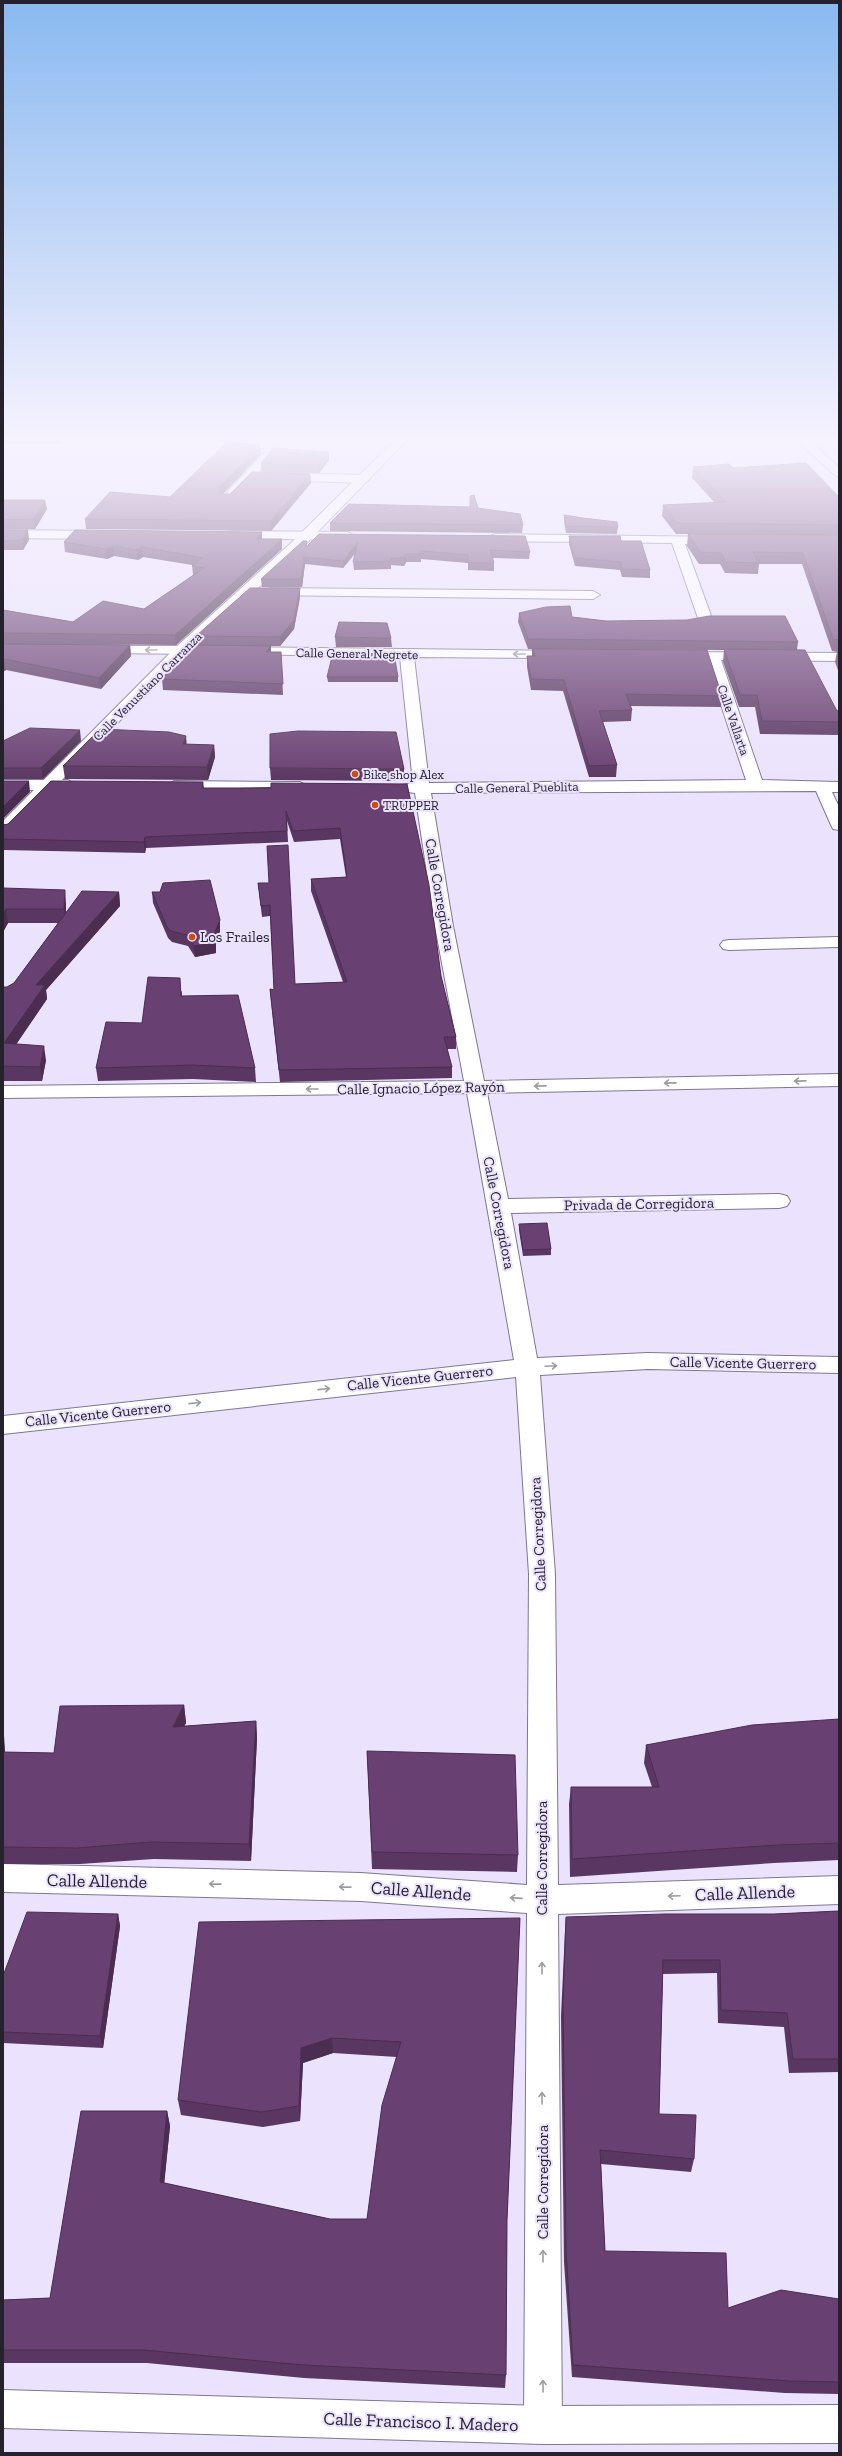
<svg xmlns="http://www.w3.org/2000/svg" width="842" height="2456" font-family="'Zilla Slab',serif">
<style>
.lines{fill:none;stroke-linecap:round;stroke-linejoin:round}
.minor-casing{stroke:#7f778f;stroke-width:2}
.tertiary-casing{stroke:#7f778f;stroke-width:2}
.primary-casing{stroke:#7f778f;stroke-width:2}
.minor{fill:#fff;fill-rule:evenodd}
.tertiary{fill:#fff;fill-rule:evenodd}
.primary{fill:#fff;fill-rule:evenodd}
.wall{fill:#5a3762}
.shaded-wall{fill:#4a2d50}
.building{fill:#694072;stroke:#4a2d50}
.oneway{stroke:#9d9ca0}
.poi-dot{fill:#d14b11;stroke:#ebe2fd;stroke-width:1.5}
.labels{text-anchor:middle;stroke-width:4;stroke-linejoin:round;paint-order:stroke}
.far-street-label{font-size:13px;fill:#26222d;stroke:#ebe2fd}
.far-poi-label{font-size:13px;fill:#26222d;stroke:#ebe2fd;text-anchor:start}
.street-label{font-size:15px;fill:#26222d;stroke:#ebe2fd}
.poi-label{font-size:15px;fill:#26222d;stroke:#ebe2fd;text-anchor:start}
.near-street-label{font-size:18px;fill:#26222d;stroke:#ebe2fd}
</style>
<rect width="100%" height="100%" fill="#ebe2fd"/>
<g class="lines">
<defs>
<path id="minor" d="M267 453 271 454V458L237 496H229L227 493 229 490 263 454Z
M281 473 363 475 369 479 363 483 277 480 275 477 277 474Z
M3 530 100 531 106 535 100 539 3 538Z
M232 531 348 532 354 536 348 540 228 538 226 535 228 532Z
M496 534 722 537 724 540 722 543 718 544H685L713 621 706 625 699 621 672 543 492 541 490 538 492 535Z
M270 588 593 591 600 595 593 599 265 595 263 592Z
M100 646H204L211 650 204 654 95 653 93 650 95 647Z
M240 647 567 651 569 654 567 657 562 658 414 657 429 783 746 780 706 660 673 658 671 655 673 652 839 653V661L721 660 762 780 839 782V792H832L839 807V830L833 829 831 825 816 791 431 793 453 926 484 1081 839 1074V1086L487 1093 508 1199 779 1194 787 1196 790 1201 787 1206 779 1208 511 1213 537 1358 648 1353 839 1357V1373L648 1369 540 1375 555 1574 558 1885 839 1876V1904L558 1914 562 2425 557 2439 543 2444 529 2439 524 2425 527 1913 361 1901 3 1892V1864L361 1873 527 1885 529 1574 516 1377 3 1434V1416L514 1360 467 1093 3 1098V1086L464 1081 435 926 415 793 402 791 400 788 402 785 413 783 400 657 235 654 233 651 235 648Z
M3 780H68L76 785 68 790H3Z
M174 781 300 782 308 787 300 792 168 789 166 786Z
M839 937V947L729 950 723 949 720 945 723 941 729 940Z"/>
<path id="tertiary" d="M395 440H407L301 549 186 653 9 834 3 835V821L176 647 291 543Z
M3 2390 543 2406 839 2405V2443L543 2444 3 2428Z"/>
<path id="primary" d="M796 440H808L839 467V477L835 475Z"/>
</defs>
<use href="#minor" class="minor-casing"/>
<use href="#tertiary" class="tertiary-casing"/>
<use href="#primary" class="primary-casing"/>
<use href="#minor" class="minor"/>
<use href="#tertiary" class="tertiary"/>
<use href="#primary" class="primary"/>
</g>
<path class="wall" d="M3 440H62L60 444 3 443Z
M329 452V460L319 473 261 472V463Z
M261 454 223 494H230L310 474 311 483 271 531 86 529 85 519 170 497Z
M693 467 733 468 839 497V673L835 662 837 652 832 651 802 564H759L758 574 725 573 720 564H699L687 546 688 534H676L662 516 663 505 715 503 692 478Z
M3 500 47 509 35 529H3Z
M478 508 523 525 522 533 330 531V523Z
M564 515 618 527 617 534 566 533 564 522Z
M3 530 29 540 23 550H3Z
M262 532V539H282V549L176 645 39 644 130 645 131 656 101 689 6 670 3 672V610L73 622 144 609 193 575 192 565 143 557 138 560 114 556 107 559 65 552 64 542Z
M319 534 530 552 529 559 493 558 494 563V571L468 570V563L421 559V562H406L404 566 391 565V569L354 570 353 562 355 553 343 568 305 564 302 587H262L261 579 307 546Z
M569 536 621 541 650 570V578L622 577 620 570 575 566 569 544Z
M300 597 294 629 280 646H271V652H281L283 695 163 690 162 679 197 645 196 636Z
M519 613 572 617 606 621 798 642 797 650 837 711 839 710V735L760 734 755 707H739L723 662 724 650 528 649 518 622Z
M335 637 391 638 392 647H336Z
M532 649 722 696 721 707 630 706 632 710 631 721 603 722 617 765 616 777H589L563 691 531 690 527 667V656H532Z
M327 677H398V682H328Z
M186 736V744L214 745 215 757 208 780 65 779 63 766Z
M3 741H81L43 779H3Z
M270 768 404 769V781L271 780Z
M203 782 204 788H238L407 784 441 976 456 1037V1049H447L452 1067V1078L280 1082 271 1001 270 989 274 990 270 916 262 917 258 883H269L295 984 343 982 311 891V879L346 877 340 839 294 842 287 821 288 842 146 848 145 853 3 850V825Z
M3 888 66 904V912L119 892 120 906 46 990 47 999 16 1044 46 1060 42 1081H3V987H7L14 983 58 923H8L3 932Z
M152 892 220 920V931L216 943V953L195 957 188 946 172 942 168 938 153 903Z
M182 991V996L255 1068 256 1082 193 1079 98 1081 96 1068 142 1023Z
M519 1224 551 1249V1255L523 1256 519 1230Z
M184 1705 186 1723 184 1726 256 1721 257 1738 251 1861 154 1859 80 1864H3V1733L5 1752 54 1753Z
M839 1719V1860L774 1863 570 1877 569 1804 571 1787H652L644 1763 646 1745Z
M367 1751 518 1855 517 1872 372 1869Z
M839 1911V2072L789 2073 784 2027 718 2023 717 1973 663 1974 659 2114 694 2159 691 2172 601 2164 605 2251 728 2308 839 2299V2394L785 2393 572 2377 564 2262 561 2016 565 1931 566 1917 774 1914Z
M118 1914 120 1926 103 2048 3 2043V1976Z
M520 1918 507 2220 506 2375 505 2388 304 2378 147 2363H3V2300L50 2298 167 2111 170 2126 164 2183 330 2219H367L397 2057 333 2053 303 2063 300 2121 263 2127 181 2115 178 2100Z"/>
<path class="shaded-wall" d="M59 440H62L60 444Z
M260 445 261 454 221 496 218 490 220 486Z
M329 452V460L319 473V464Z
M310 474 311 483 271 531V521Z
M45 500 47 509 35 529 34 519Z
M28 530 29 540 23 550 22 540Z
M262 532V541L256 539Z
M282 539V549L176 645 175 635Z
M358 542V550L343 568V561Z
M113 546 114 556 107 559 106 549Z
M142 547 143 557 138 560 137 550Z
M406 554V562L404 566V558Z
M304 557 305 564 302 587 301 579Z
M300 588V597L294 629 280 646V637Z
M130 645 131 656 101 689 99 678Z
M271 646V657L266 652Z
M4 659 6 670 3 672V660Z
M80 730 81 741 43 779 41 768Z
M186 736 187 748 183 744Z
M214 745 215 757 208 780 207 767Z
M29 781 30 792 3 819V807Z
M145 837 146 848 145 853 144 842Z
M65 890 66 904V923L64 909Z
M119 892 120 906 46 990 47 999 7 1058 4 1043 36 985Z
M6 909 8 923 3 932V914Z
M220 920V931L216 943V953L195 957 194 946 214 934Z
M44 1046 46 1060 42 1081 40 1067Z
M184 1705 186 1723 175 1744 173 1727Z
M256 1721 257 1738 251 1861 249 1844Z
M3 1733 4 1735 6 1769 3 1755Z
M118 1914 120 1926 103 2048 100 2036Z
M332 2038 333 2053 303 2063 300 2121 299 2106 301 2048Z
M167 2111 170 2126 163 2196 160 2182Z"/>
<path class="building" d="M227 442 260 445 220 486 218 490 220 494H230L252 472 310 474 271 521 85 519 110 492 170 497Z
M274 448 329 452 319 464 261 463Z
M806 463 839 497V525L677 523 663 505 726 502 693 467 729 464 733 468Z
M474 495 478 508 520 514 523 525 330 523 349 504 470 507V496Z
M3 500H45L34 519 3 520Z
M564 515 583 518 617 522 618 527 567 526Z
M3 530H28L22 540 3 541Z
M75 530 262 532 256 539H282L175 635 3 633V610L73 622 103 601 144 609 204 568 192 566 203 558 142 547 137 550 113 546 106 549 64 542Z
M319 534 525 536 530 552 490 550 494 563H468V555L421 551V554H406L404 558H391V561L353 562 358 542 343 561 304 557 301 579H261L303 541H307L306 547Z
M688 534 839 535V640L833 639 803 553 753 552 759 563 726 562 721 553 700 552Z
M569 536H620L621 541H641L650 570 622 569 621 562 575 558Z
M250 588H300L294 620 280 637 196 636Z
M570 606 572 617 606 621 687 620 709 616H785L798 642 528 639 519 613 546 607Z
M339 622 387 623 391 638 335 637Z
M3 644 130 645 99 678 4 659 3 660Z
M193 645 271 646 266 652H281L283 684 162 679Z
M532 649 707 650 722 696 626 694 632 710 599 711 617 765 589 766 564 680 531 679 527 656H535Z
M724 649 805 650 837 711 839 710V722L762 721 757 695H740Z
M333 653 394 654 398 677H327Z
M30 728 80 730 41 768H3V741Z
M100 729 169 732 186 736 183 744 214 745 207 767 63 766Z
M298 731 396 732 404 769 270 768V734Z
M3 781H29L3 807Z
M51 781 203 782 202 788H271V783L407 784 429 885 441 976 456 1037H444L452 1067 279 1070 270 989 274 990 270 905 261 906 258 883H269L267 846 288 845 295 984 347 982 311 879 347 877 340 828 293 831 286 811 287 831 145 837 144 842 3 839V825L8 824Z
M210 880 220 920 214 934 216 943 194 946 187 935 171 931 167 927 152 892H160L163 883Z
M3 888 65 890 64 909H6L3 914Z
M82 891 119 892 36 985H45L4 1043 44 1046 40 1067 3 1066V987H7L14 983Z
M148 977 180 978 181 996 238 995 255 1068 192 1065 96 1068 106 1022 142 1023Z
M547 1223 551 1249 523 1250 519 1224Z
M184 1705 173 1727 256 1721 249 1844 151 1842 77 1848 3 1847V1752L54 1753 60 1706Z
M839 1719V1843L777 1845 572 1859 571 1787H659L646 1745 752 1725Z
M367 1751 515 1755 518 1855 372 1852Z
M839 1911V2059H793L787 2013 721 2010 720 1960H663L659 2114 696 2115 694 2159 600 2150 605 2251 726 2253 728 2308 781 2290 839 2299V2382L789 2381 573 2365 566 2250 563 2002 566 1917 665 1914H774Z
M27 1912 118 1914 100 2036 3 2032V1976Z
M520 1918 507 2220 506 2375 303 2365 144 2350H3V2300L50 2298 81 2111H167L160 2182 330 2219H367L382 2105 401 2042 332 2038 301 2048 299 2106 261 2112 178 2100 199 1922Z"/>
<defs><path id="oneway-shaft" d="M-6 0H5M1.5-3L5.5 0L1.5 3" fill="none" stroke-width="1.6" stroke-linecap="round" stroke-linejoin="round"/></defs>
<g class="oneway">
<use href="#oneway-shaft" transform="translate(151 650) rotate(-180)"/>
<use href="#oneway-shaft" transform="translate(519 654) rotate(-180)"/>
<use href="#oneway-shaft" transform="translate(800 1081) rotate(179)"/>
<use href="#oneway-shaft" transform="translate(670 1083) rotate(179)"/>
<use href="#oneway-shaft" transform="translate(540 1086) rotate(179)"/>
<use href="#oneway-shaft" transform="translate(312 1089) rotate(180)"/>
<use href="#oneway-shaft" transform="translate(551 1366) rotate(-3)"/>
<use href="#oneway-shaft" transform="translate(324 1389) rotate(-6)"/>
<use href="#oneway-shaft" transform="translate(195 1403) rotate(-6)"/>
<use href="#oneway-shaft" transform="translate(215 1884) rotate(-179)"/>
<use href="#oneway-shaft" transform="translate(345 1887) rotate(-179)"/>
<use href="#oneway-shaft" transform="translate(674 1896) rotate(178)"/>
<use href="#oneway-shaft" transform="translate(516 1898) rotate(-176)"/>
<use href="#oneway-shaft" transform="translate(542 1968) rotate(-90)"/>
<use href="#oneway-shaft" transform="translate(542 2098) rotate(-90)"/>
<use href="#oneway-shaft" transform="translate(543 2256) rotate(-90)"/>
<use href="#oneway-shaft" transform="translate(543 2386) rotate(-90)"/>
</g>
<linearGradient id="sky" x2="0" y2="1"><stop stop-color="#89b9f0"/><stop offset="0.56" stop-color="#f6f2fe"/><stop offset="1" stop-color="#f6f2fe" stop-opacity="0"/></linearGradient>
<rect width="842" height="783" fill="url(#sky)"/>
<g class="poi-dot">
<circle cx="355" cy="774" r="4"/>
<circle cx="375" cy="805" r="4"/>
<circle cx="192" cy="937" r="4"/>
</g>
<g class="labels">
<g class="far-street-label">
<text transform="translate(357 653) rotate(1)" y="5">Calle General Negrete</text>
<text transform="translate(147 686) rotate(-45)" y="5">Calle Venustiano Carranza</text>
<text transform="translate(734 720) rotate(71)" y="5">Calle Vallarta</text>
<text transform="translate(517 787) rotate(-1)" y="5">Calle General Pueblita</text>
</g>
<g class="far-poi-label">
<text x="363" y="779">Bike shop Alex</text>
<text x="383" y="810">TRUPPER</text>
</g>
<g class="street-label">
<text transform="translate(440 895) rotate(80)" y="5">Calle Corregidora</text>
<text transform="translate(421 1088) rotate(-1)" y="5">Calle Ignacio López Rayón</text>
<text transform="translate(639 1204) rotate(-1)" y="5">Privada de Corregidora</text>
<text transform="translate(499 1213) rotate(79)" y="5">Calle Corregidora</text>
<text transform="translate(743 1363) rotate(1)" y="5">Calle Vicente Guerrero</text>
<text transform="translate(420 1378) rotate(-6)" y="5">Calle Vicente Guerrero</text>
<text transform="translate(98 1414) rotate(-6)" y="5">Calle Vicente Guerrero</text>
<text transform="translate(538 1534) rotate(-93)" y="5">Calle Corregidora</text>
<text transform="translate(542 1858) rotate(-90)" y="5">Calle Corregidora</text>
<text transform="translate(543 2182) rotate(-90)" y="5">Calle Corregidora</text>
</g>
<g class="poi-label">
<text x="200" y="942">Los Frailes</text>
</g>
<g class="near-street-label">
<text transform="translate(97 1881) rotate(1)" y="6">Calle Allende</text>
<text transform="translate(421 1891) rotate(4)" y="6">Calle Allende</text>
<text transform="translate(745 1893) rotate(-2)" y="6">Calle Allende</text>
<text transform="translate(421 2422) rotate(2)" y="6">Calle Francisco I. Madero</text>
</g>
</g>
<rect width="842" height="2456" fill="none" stroke="#26222d" stroke-width="8"/>
</svg>
